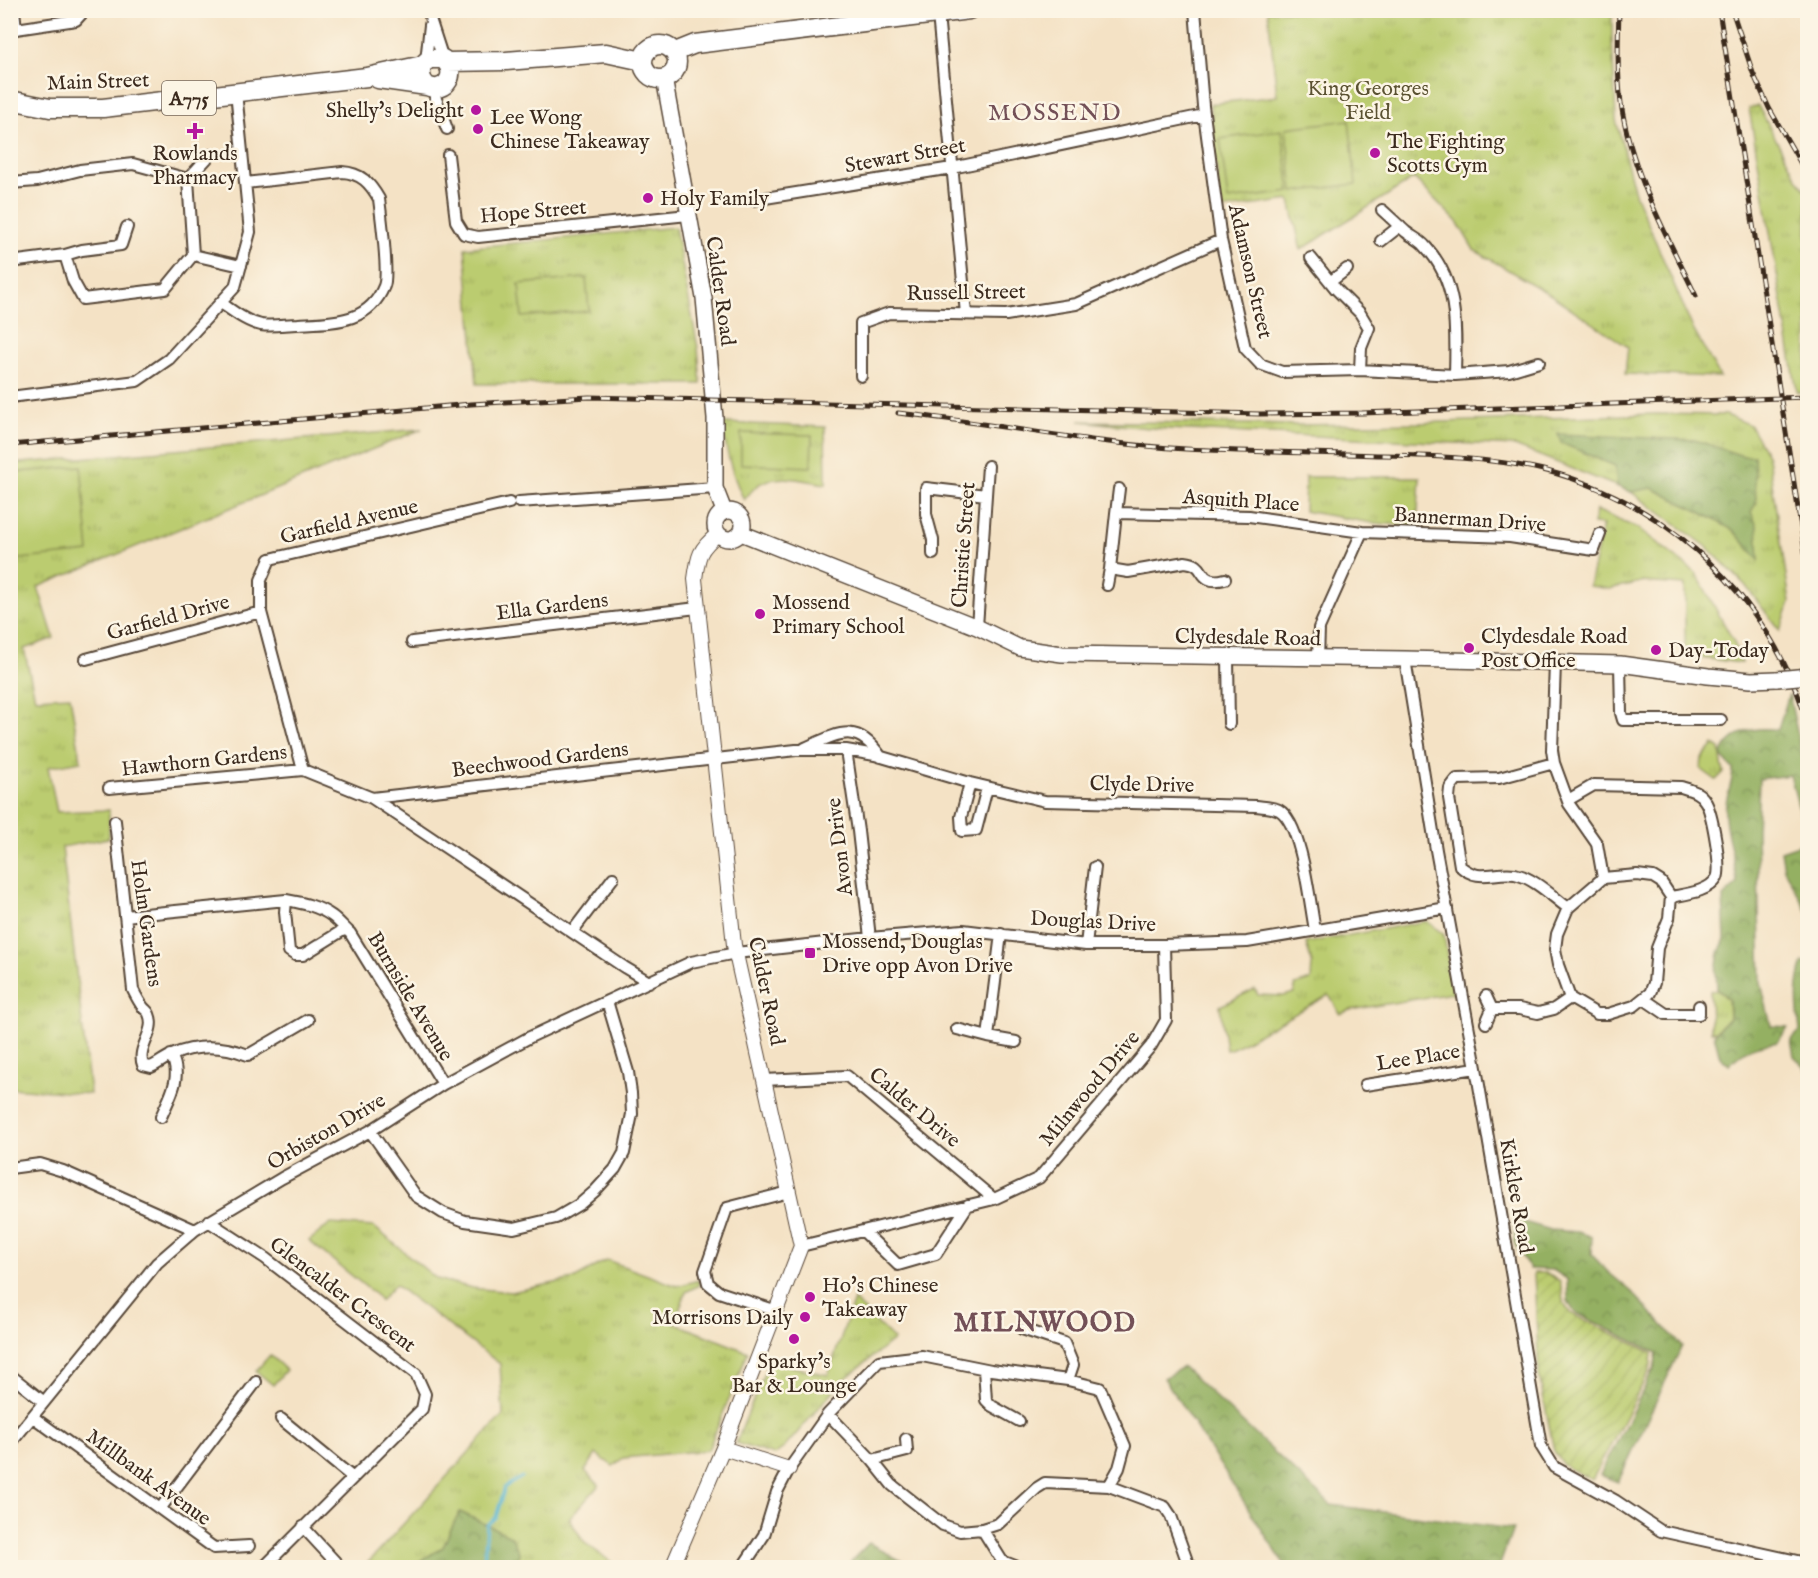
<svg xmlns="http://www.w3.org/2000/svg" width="1818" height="1578" font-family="'IM FELL English',serif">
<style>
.grass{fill:url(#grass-tufts);stroke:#7b7b46;stroke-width:1.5}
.forest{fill:url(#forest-crowns);stroke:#686d40;stroke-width:1.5}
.garden{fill:url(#garden-furrows);stroke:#7b7b46;stroke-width:1.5}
.pitch{fill:#bbcc6f;stroke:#7b7b46;stroke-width:1.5}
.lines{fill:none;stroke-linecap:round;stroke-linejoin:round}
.stream{stroke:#56b5d4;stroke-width:3}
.minor-casing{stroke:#574637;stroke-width:14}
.tertiary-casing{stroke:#574637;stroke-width:16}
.secondary-casing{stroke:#574637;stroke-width:18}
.primary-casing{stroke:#574637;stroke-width:21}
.minor{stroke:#fff;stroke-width:10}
.tertiary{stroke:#fff;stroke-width:14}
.secondary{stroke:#fff;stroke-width:15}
.primary{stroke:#fff;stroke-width:18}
.rail-casing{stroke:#3b2a1e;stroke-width:5}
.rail{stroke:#fcf5e5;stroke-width:3;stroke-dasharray:9;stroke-linecap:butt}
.secondary-bridge-casing{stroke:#574637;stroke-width:18;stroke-linecap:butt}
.secondary-bridge{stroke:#fff;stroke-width:15}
.poi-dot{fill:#b5179e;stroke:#fcf5e5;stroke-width:2}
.labels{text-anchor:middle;stroke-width:5;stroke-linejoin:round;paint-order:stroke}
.shield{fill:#fcf5e5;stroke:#75675a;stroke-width:1.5}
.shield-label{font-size:20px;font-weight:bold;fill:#3b2a1e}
.street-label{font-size:21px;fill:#3b2a1e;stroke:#fcf5e5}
.park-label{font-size:21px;fill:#5b5232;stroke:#fcf5e5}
.poi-label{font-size:21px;fill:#3b2a1e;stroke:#fcf5e5;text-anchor:start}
.quarter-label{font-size:24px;letter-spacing:1.5px;fill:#735057;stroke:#fcf5e5}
.district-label{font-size:27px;font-weight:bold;letter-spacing:1.5px;fill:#735057;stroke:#fcf5e5}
</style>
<defs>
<pattern id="grass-tufts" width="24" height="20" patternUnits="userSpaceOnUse" patternTransform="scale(1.5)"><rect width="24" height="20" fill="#bbcc6f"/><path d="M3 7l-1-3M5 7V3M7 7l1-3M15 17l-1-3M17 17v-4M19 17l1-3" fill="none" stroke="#a2af60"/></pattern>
<pattern id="forest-crowns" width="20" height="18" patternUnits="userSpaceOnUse" patternTransform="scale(1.5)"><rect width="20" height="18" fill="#94b062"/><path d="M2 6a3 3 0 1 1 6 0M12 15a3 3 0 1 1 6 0" fill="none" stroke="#7a8f50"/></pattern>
<pattern id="garden-furrows" width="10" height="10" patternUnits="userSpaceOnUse" patternTransform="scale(1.5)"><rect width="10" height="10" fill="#bbcc6f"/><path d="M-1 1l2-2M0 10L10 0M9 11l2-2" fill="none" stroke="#a2af60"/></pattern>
</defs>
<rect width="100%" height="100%" fill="#fcf5e5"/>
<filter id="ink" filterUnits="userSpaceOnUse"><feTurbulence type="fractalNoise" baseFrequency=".0167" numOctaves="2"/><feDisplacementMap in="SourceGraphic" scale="12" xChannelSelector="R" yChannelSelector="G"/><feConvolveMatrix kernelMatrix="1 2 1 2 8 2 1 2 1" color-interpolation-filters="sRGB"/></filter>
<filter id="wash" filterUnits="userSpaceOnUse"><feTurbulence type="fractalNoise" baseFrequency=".008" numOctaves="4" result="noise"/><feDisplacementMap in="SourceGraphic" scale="24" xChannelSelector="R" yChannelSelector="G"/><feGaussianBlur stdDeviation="1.35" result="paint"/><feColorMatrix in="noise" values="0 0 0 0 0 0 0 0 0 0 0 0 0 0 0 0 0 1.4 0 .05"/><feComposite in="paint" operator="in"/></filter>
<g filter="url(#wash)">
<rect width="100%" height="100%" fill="#f4e2c5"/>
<path class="grass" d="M1268 11H1612V41L1616 120 1635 193 1693 329 1720 377 1625 374 1628 347 1551 295 1474 250 1458 223 1414 178 1301 250 1290 200 1221 210 1210 104 1277 96Z
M1758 106 1798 180 1807 191V392H1797L1749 108Z
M675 227 698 348 701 384H477L465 248Z
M1653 414 1726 415 1750 425 1768 457 1790 602 1780 631 1745 585 1706 546 1631 492 1515 446 1149 428 1079 421 1299 425 1417 423Z
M723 423 825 427 826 484C806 481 776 472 758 485 753 489 748 495 744 500 732 475 725 451 723 423Z
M422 429 38 587 54 638 24 649 35 698 70 696 81 761 48 767 57 812 109 810V838L62 847 90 1094 11 1088 10 464Z
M1305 477H1420L1417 526 1372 523 1304 511Z
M1596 510 1639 529 1696 573 1734 642 1742 663 1685 656V585L1641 582 1609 589 1589 586 1603 525 1593 524Z
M1714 745 1720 749 1722 764 1724 772 1716 780 1701 769 1702 758Z
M1427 921 1444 935 1453 993 1350 1010 1340 1014 1329 995 1233 1048 1226 1050 1220 1006 1255 989 1258 995 1284 996 1294 993 1295 985 1311 980 1312 963 1306 943Z
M1717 989 1728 999 1729 1018 1716 1031H1711L1710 991Z
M330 1224 374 1227 437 1279 472 1288 511 1292 574 1279 607 1260 677 1286 699 1280V1285L686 1292 674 1323 748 1352 708 1450 623 1458 613 1466 596 1454 585 1471 599 1485 569 1519 585 1543 618 1567H364L503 1415 500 1364 395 1285 380 1301 377 1296 309 1241Z
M854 1300 894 1340 841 1382 785 1447 774 1455 736 1443 769 1361 828 1375Z
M270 1355 286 1370 273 1385 256 1371Z"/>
<path class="forest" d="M1558 434 1695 440 1743 456H1754L1756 503 1751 512 1757 526 1759 560 1733 530 1700 512 1652 488 1631 492 1617 486 1615 466 1561 443Z
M1789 694 1807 779V839L1790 775 1759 779 1757 833 1761 983 1771 1026 1788 1027 1778 1042C1755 1046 1746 1047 1729 1065L1720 1057 1714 1034 1729 1018V999L1717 988 1716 970 1719 953 1725 939 1723 897 1737 884C1736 861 1726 839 1725 815 1724 799 1733 785 1733 769L1721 756C1729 732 1755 726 1778 730Z
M1807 842H1808L1807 911 1784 869 1781 851Z
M1803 962 1808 966 1807 1071 1794 1056 1791 1040 1800 1031C1797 1007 1795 985 1803 962Z
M1514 1219 1551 1230 1578 1232 1592 1237 1591 1254 1608 1272 1632 1292 1682 1346 1618 1482 1600 1475 1654 1369 1657 1353 1574 1312 1568 1301 1567 1279 1553 1270 1530 1269 1515 1245Z
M1183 1367 1331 1505 1513 1529 1499 1567H1286L1164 1378Z
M460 1512 511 1536 520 1554 512 1567H398L419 1562 443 1547 450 1531Z
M869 1543 912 1567H845Z"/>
<path class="garden" d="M1534 1273H1545L1560 1281 1563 1301 1570 1313 1652 1353 1650 1370 1592 1480 1563 1465 1554 1451 1539 1375Z"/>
<path class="pitch" d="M1349 120 1356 184 1293 192 1286 128Z
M1282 130 1290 192 1228 200 1220 139Z
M586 278 589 311 522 317 519 284Z
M741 433 812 435 811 467 741 464Z
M81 466 89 552 11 560V473Z"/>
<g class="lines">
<path class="stream" d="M481 1568 484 1562 487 1525 496 1517 505 1487 522 1477"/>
</g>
</g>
<g filter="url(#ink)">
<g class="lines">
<defs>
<path id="minor" d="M14 10 16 29 76 20 85 10
M429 10 431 22 443 59
M1195 10 1203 106 1221 240 1245 348 1260 364 1282 372 1360 370 1455 375 1509 371 1539 362
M938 14 966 314
M426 61 430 25
M432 88 447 129
M448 155 456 221 464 234 478 237 688 215
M188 179 210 155
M10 183 37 181 80 170 133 164 188 179 193 255 165 289 83 299 73 281 65 255
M753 200 952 168 1204 115
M1382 210C1390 217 1398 225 1406 232 1412 237 1420 240 1425 246 1459 281 1456 330 1455 375
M1381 241 1400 226
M193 255 241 266
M1311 258 1336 289 1360 313 1369 328 1361 348 1360 370
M10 262 65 255 82 250 121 245 127 227
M1330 282 1347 269
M221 303C233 311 246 322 261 325 273 327 286 324 298 324 332 322 369 324 384 286 389 274 381 215 379 199 370 183 361 173 342 172L246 183
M861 376V323L889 313 1006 315 1076 304 1221 240
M10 397 137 381 169 359 235 287 250 232 236 92
M519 502 715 488
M1116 513 1119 489
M933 554V540L926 514V488L986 495
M1225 579C1221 580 1213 581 1209 579 1199 575 1204 564 1185 562L1128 572 1110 569 1116 513 1249 516 1362 532 1510 537 1594 550 1600 534
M1107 585 1110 569
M977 627 988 466
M412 642 697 608
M1228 657 1229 724
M86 659 261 612
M1318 659 1319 628 1362 532
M1405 659 1436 850 1476 1068 1541 1446 1554 1467 1616 1501 1661 1531 1806 1563
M1555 663 1552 750 1554 763 1569 804 1597 844 1603 878
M1620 664 1621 713 1623 720H1721
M805 748C839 733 857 721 881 757
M846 750 858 831 870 938
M1554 763 1499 778 1457 779 1450 788 1449 798 1460 866C1479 883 1493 871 1515 874 1534 878 1553 897 1568 908
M303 770 261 612V580L270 559 509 503
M970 783 961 817 962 831 976 830 987 788
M109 788 303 770 372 798 796 750H846L875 755 970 783 1045 801 1256 806C1262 807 1273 807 1279 810 1302 823 1310 905 1315 930
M372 798 624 967 649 982
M1568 800 1594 785 1681 787C1691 790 1700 792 1705 801 1712 811 1722 867 1717 878 1709 892 1685 894 1671 897
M115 821 133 990C136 996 139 1002 143 1007 145 1010 148 1011 149 1014 157 1032 136 1047 143 1065L151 1067C158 1064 165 1058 172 1055 198 1044 222 1045 248 1055L308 1020
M1637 875 1653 877 1661 882 1671 897 1669 918 1657 948 1654 983 1650 993 1634 1006 1608 1014H1597L1570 998 1558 965 1555 949 1557 934 1568 908 1603 878Z
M286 900 285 912 289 951 295 955H303L345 929
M125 916 286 900C303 903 318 906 332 916 339 921 344 928 350 933L443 1084
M572 932 613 878
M1086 945 1095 867
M1486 996 1492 1009H1519L1538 1013 1554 1009 1570 998
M1644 999 1666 1014H1699V1006
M1486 1023 1492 1009
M957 1029 988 1037 1016 1042
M988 1037 1001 934
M764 1080 847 1076 994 1199
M1365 1085 1476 1068
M161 1117C170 1096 183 1077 171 1055
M370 1131 416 1196 443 1213 465 1221 514 1228 556 1218 580 1204 595 1191 615 1169 624 1153 632 1114 631 1093 628 1072 607 1001
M10 1168 40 1164 63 1171 195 1230
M208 1221 265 1258 416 1374 425 1394 422 1409 263 1568
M863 1231 898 1265 936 1254 968 1205
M801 1246 994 1199 1039 1178 1151 1046 1166 1020 1164 945
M777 1311 719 1292 708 1283 705 1271 727 1208 789 1192
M1022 1329 1064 1343 1073 1365 1068 1380
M984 1369 986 1400 992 1406 1019 1421
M10 1375 44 1402
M828 1414 872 1460 892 1485 943 1525 960 1531 982 1529 998 1524 1037 1488 1045 1483 1109 1486 1165 1507 1171 1516 1187 1561 1193 1568
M33 1417 214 1548 249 1546
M281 1419 352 1477
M10 1444 157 1263 195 1230 282 1178 370 1131 443 1084 530 1037 691 962 736 953 870 938 963 930 1086 945H1164L1247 942 1447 908
M872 1460 907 1451 906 1439
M160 1509 256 1382
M303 1527 341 1568
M982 1529 1002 1561 1020 1568
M742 1568 764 1535 777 1492 789 1469 828 1414 879 1361 922 1356 991 1370 1068 1380 1100 1388 1125 1446 1119 1468 1109 1486"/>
<path id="tertiary" d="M723 1448 789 1469
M672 1568 723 1448 801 1246 734 945 695 579C698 556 699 549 718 534"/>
<path id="secondary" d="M664 78 704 298 715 418V488L724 511
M715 525a14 14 0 1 1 28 0a14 14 0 1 1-28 0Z
M741 533 977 627 1020 648 1062 654 1405 659 1620 664 1708 676 1751 680 1777 679"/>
<path id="primary" d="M643 62a17 17 0 1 1 34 0a17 17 0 1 1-34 0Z
M675 52 695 44 969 10
M447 62 506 61 606 53 643 61
M378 79 427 86C446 95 459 72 443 59H429C419 66 418 77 427 86
M10 100 50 108H103L367 77 423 65"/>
</defs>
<use href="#minor" class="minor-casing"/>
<use href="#tertiary" class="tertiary-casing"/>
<use href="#secondary" class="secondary-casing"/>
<use href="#primary" class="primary-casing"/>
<use href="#minor" class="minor"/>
<use href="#tertiary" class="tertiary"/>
<use href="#secondary" class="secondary"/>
<use href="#primary" class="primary"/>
<defs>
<path id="rail" d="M1619 10C1618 41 1617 73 1621 103 1631 172 1666 234 1696 296
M1719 10 1808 571
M1732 10 1753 73 1769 108 1808 176
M898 413C994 423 1090 444 1186 449 1252 452 1318 453 1383 455 1436 456 1492 458 1543 470 1656 498 1753 582 1796 690 1801 701 1804 713 1808 724
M10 445 471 404 589 397 1260 414 1362 413 1808 397"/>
</defs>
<use href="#rail" class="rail-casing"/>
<use href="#rail" class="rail"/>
<defs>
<path id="secondary-bridge" d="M1777 679 1808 676"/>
</defs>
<use href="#secondary-bridge" class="secondary-bridge-casing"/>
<use href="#secondary-bridge" class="secondary-bridge"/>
</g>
</g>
<g class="poi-dot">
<circle cx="476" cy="110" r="6"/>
<circle cx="478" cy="129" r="6"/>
<path d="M192 122h6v6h6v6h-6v6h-6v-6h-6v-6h6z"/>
<circle cx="1375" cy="153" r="6"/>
<circle cx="648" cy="198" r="6"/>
<circle cx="760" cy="614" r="6"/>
<circle cx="1469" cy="648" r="6"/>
<circle cx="1656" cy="650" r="6"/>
<rect x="804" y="947" width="12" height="12" rx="3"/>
<circle cx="810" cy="1297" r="6"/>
<circle cx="805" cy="1317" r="6"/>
<circle cx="794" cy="1339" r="6"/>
</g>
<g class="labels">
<rect class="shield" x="162" y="81" width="54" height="34" rx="4.5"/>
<g class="shield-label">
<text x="189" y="105">A775</text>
</g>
<g class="street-label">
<text transform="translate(98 81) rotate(-2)" y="7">Main Street</text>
<text transform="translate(905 155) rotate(-10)" y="7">Stewart Street</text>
<text transform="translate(533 211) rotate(-5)" y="7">Hope Street</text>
<text transform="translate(1251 271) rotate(77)" y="7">Adamson Street</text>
<text transform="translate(721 291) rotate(82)" y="7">Calder Road</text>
<text transform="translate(966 292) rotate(-1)" y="7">Russell Street</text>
<text transform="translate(1241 500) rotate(4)" y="7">Asquith Place</text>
<text transform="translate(1470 519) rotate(4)" y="7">Bannerman Drive</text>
<text transform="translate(349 521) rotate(-13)" y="7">Garfield Avenue</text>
<text transform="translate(963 545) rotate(-86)" y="7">Christie Street</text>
<text transform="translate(552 606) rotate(-7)" y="7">Ella Gardens</text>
<text transform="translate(168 617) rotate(-15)" y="7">Garfield Drive</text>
<text transform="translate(1248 637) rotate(1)" y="7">Clydesdale Road</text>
<text transform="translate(540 759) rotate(-7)" y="7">Beechwood Gardens</text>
<text transform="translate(204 760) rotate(-6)" y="7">Hawthorn Gardens</text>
<text transform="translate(1142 784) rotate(1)" y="7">Clyde Drive</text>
<text transform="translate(839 847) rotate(-97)" y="7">Avon Drive</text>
<text transform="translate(1093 921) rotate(3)" y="7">Douglas Drive</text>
<text transform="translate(147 923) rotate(82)" y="7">Holm Gardens</text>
<text transform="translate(767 991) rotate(78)" y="7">Calder Road</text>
<text transform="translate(411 996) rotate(59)" y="7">Burnside Avenue</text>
<text transform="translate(1418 1057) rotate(-9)" y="7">Lee Place</text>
<text transform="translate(1089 1088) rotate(-50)" y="7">Milnwood Drive</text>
<text transform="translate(915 1107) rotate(40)" y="7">Calder Drive</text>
<text transform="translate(326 1131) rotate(-30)" y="7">Orbiston Drive</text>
<text transform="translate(1517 1196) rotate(80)" y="7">Kirklee Road</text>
<text transform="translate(343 1294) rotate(37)" y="7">Glencalder Crescent</text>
<text transform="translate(149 1477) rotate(36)" y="7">Millbank Avenue</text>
</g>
<g class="park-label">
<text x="1368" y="95">King Georges<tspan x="1368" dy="24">Field</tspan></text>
</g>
<g class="poi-label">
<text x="464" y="117" text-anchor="end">Shelly's Delight</text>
<text x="490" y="124">Lee Wong<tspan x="490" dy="24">Chinese Takeaway</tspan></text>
<text x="1387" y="148">The Fighting<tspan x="1387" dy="24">Scotts Gym</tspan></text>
<text x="195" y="160" text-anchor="middle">Rowlands<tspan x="195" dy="24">Pharmacy</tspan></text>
<text x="660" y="205">Holy Family</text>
<text x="772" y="609">Mossend<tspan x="772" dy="24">Primary School</tspan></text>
<text x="1481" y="643">Clydesdale Road<tspan x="1481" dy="24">Post Office</tspan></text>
<text x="1668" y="657">Day-Today</text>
<text x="822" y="948">Mossend, Douglas<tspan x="822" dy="24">Drive opp Avon Drive</tspan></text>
<text x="822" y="1292">Ho's Chinese<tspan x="822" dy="24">Takeaway</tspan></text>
<text x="793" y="1324" text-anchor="end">Morrisons Daily</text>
<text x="794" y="1368" text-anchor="middle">Sparky's<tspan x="794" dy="24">Bar &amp; Lounge</tspan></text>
</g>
<g class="quarter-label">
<text x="1055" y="120">MOSSEND</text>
</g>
<g class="district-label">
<text x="1045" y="1331">MILNWOOD</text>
</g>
</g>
<rect width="1818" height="1578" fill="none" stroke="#fcf5e5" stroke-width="36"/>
</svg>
